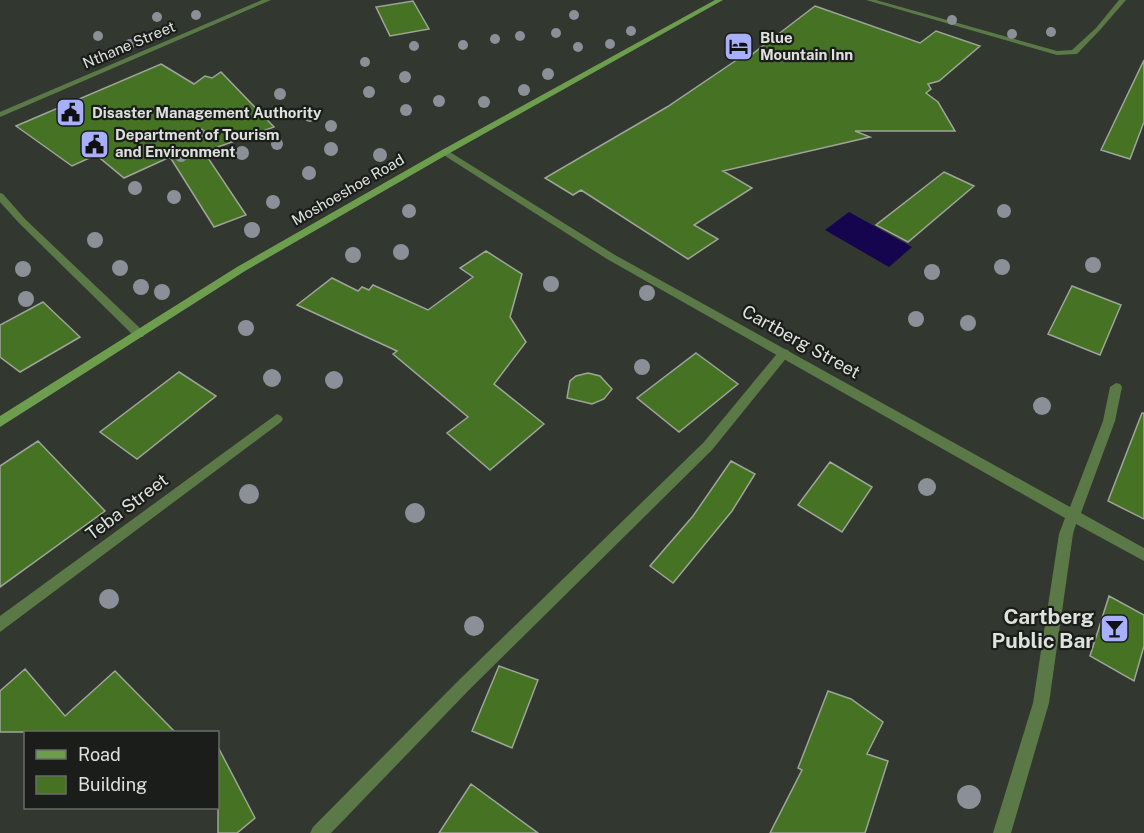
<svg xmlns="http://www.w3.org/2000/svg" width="1144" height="833" font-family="'Public Sans',sans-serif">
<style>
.water{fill:#14054e}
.building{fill:#457223;stroke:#9ea59b;stroke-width:1.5}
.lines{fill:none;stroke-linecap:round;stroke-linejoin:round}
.lane{fill:#5a7947;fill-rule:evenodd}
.street{fill:#5a7947;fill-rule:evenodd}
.secondary{fill:#6d9e4e;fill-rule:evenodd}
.tree{fill:#8b8f98}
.labels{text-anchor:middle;stroke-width:4.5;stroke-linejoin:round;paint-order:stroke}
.far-poi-label{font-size:15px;font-weight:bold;fill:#dee2dd;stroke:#1b1d1a;text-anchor:start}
.far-street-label{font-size:15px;fill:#dee2dd;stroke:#1b1d1a}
.street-label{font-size:18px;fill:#dee2dd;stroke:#1b1d1a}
.near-poi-label{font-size:21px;font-weight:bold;fill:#dee2dd;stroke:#1b1d1a;text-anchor:end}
</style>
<rect width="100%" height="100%" fill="#32372f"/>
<path class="water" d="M849 212 912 247 889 267 825 230Z"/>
<path class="building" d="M413 1 429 29 390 36 376 7Z
M815 6 920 43 936 31 980 46 939 81 928 84 931 89 926 93 938 102 955 131H855L870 137 723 171 752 188 694 225 718 239 688 259 581 190 573 195 545 178 667 107 747 53 751 55Z
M1144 60V122L1130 159 1101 150Z
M161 64 194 84 205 76 212 78 221 72 274 127 204 152 246 215 214 227 170 157 124 178 96 155 72 166 16 126Z
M944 172 974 186 908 242 876 225Z
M486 251 522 274 510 317 526 342 494 384 544 424 490 470 447 433 468 417 393 354 397 351 297 305 332 278 358 291 362 287 369 290 373 285 428 310 473 277 460 268Z
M1072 286 1121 305 1100 355 1048 334Z
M43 302 80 337 20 372 0 357V325Z
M696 353 738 384 679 432 637 398Z
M179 372 216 396 137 459 100 432Z
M588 373 600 376 612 389 604 399 592 404 567 398 570 381 576 376Z
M1142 413H1144V519L1108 501Z
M38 441 105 511 0 587V466Z
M731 461 755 474 732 511 673 583 650 566 693 516Z
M830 462 872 487 842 532 798 505Z
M1109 596 1144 615V646L1134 681 1090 656Z
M499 666 538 680 512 748 472 731Z
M25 669 65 716 115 671 175 732H0V691Z
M828 691 851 699 883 722 867 754 888 761 865 833H770L802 770 798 768Z
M218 747 255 818 237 833H218Z
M471 784 538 833H439Z"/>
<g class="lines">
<path class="lane" d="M784 349 788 350 790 353 788 356 712 450 469 690 331 833H310L313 827 459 680 704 442 780 350Z
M277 414 281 416 283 419 281 422 0 632V616Z"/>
<path class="street" d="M262 0H271L0 117V112Z
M866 0H876L1057 51 1072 50 1096 28 1119 0H1126L1100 30 1077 54 1057 55Z
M445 149 615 255 1070 507 1103 421 1110 387 1116 383 1120 384 1122 387 1115 421 1081 513 1144 548V561L1076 524 1073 534 1049 703 1011 833H993L1033 703 1059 534 1065 518 607 259 442 154V150Z
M0 193 3 194 25 219 143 331 144 334 143 337H135L19 223 0 202Z"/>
<path class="secondary" d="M715 0H723L448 154 245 271 0 427V416L237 267 442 150Z"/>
</g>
<g class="tree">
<circle cx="196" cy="15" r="5"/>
<circle cx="574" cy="15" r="5"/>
<circle cx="157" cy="17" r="5"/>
<circle cx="952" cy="20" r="5"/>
<circle cx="631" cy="31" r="5"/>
<circle cx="1051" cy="32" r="5"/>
<circle cx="556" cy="33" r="5"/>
<circle cx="1012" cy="34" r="5"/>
<circle cx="98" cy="36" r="5"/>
<circle cx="520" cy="36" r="5"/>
<circle cx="495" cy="39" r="5"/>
<circle cx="130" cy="44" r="5"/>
<circle cx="610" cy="44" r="5"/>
<circle cx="463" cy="45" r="5"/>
<circle cx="414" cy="46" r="5"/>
<circle cx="578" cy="47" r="5"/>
<circle cx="365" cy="62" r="5"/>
<circle cx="548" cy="74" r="6"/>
<circle cx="405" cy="77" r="6"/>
<circle cx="524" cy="90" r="6"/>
<circle cx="369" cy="92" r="6"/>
<circle cx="280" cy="94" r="6"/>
<circle cx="439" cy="101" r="6"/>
<circle cx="484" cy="102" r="6"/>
<circle cx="406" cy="110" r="6"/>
<circle cx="310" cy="116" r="6"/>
<circle cx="331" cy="126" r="6"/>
<circle cx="200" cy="134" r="6"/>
<circle cx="277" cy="144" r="6"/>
<circle cx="331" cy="149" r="7"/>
<circle cx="242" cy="153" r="7"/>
<circle cx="181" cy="155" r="7"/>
<circle cx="380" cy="155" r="7"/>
<circle cx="309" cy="173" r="7"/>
<circle cx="135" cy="188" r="7"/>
<circle cx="174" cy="197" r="7"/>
<circle cx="273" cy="202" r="7"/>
<circle cx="409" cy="211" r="7"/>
<circle cx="1004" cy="211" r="7"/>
<circle cx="252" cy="230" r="8"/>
<circle cx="95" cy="240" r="8"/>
<circle cx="401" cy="252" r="8"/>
<circle cx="353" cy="255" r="8"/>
<circle cx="1093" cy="265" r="8"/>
<circle cx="1002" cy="267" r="8"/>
<circle cx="120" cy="268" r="8"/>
<circle cx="23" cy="269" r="8"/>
<circle cx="932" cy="272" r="8"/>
<circle cx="551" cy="284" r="8"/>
<circle cx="141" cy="287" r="8"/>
<circle cx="162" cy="292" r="8"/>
<circle cx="647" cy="293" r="8"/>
<circle cx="26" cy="299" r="8"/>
<circle cx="916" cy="319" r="8"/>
<circle cx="968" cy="323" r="8"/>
<circle cx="246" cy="328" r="8"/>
<circle cx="642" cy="367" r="8"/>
<circle cx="272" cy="378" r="9"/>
<circle cx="334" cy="380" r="9"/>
<circle cx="1042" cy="406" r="9"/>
<circle cx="927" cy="487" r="9"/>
<circle cx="249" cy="494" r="10"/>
<circle cx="415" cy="513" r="10"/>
<circle cx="109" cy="599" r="10"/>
<circle cx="474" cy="626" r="10"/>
<circle cx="969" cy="797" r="12"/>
</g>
<defs>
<symbol id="hotel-square" viewBox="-11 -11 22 22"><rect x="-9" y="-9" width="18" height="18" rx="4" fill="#a8b0fc" stroke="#1b1d1a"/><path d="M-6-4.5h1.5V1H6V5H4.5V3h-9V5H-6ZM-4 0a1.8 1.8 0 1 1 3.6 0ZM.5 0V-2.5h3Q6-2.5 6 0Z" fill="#111"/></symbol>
<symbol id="civic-square" viewBox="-11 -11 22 22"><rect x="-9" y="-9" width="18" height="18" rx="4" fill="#a8b0fc" stroke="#1b1d1a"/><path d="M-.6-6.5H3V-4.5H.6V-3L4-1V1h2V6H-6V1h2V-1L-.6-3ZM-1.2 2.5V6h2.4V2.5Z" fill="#111"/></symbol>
<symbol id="bar-square" viewBox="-11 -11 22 22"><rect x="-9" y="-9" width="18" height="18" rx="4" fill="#a8b0fc" stroke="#1b1d1a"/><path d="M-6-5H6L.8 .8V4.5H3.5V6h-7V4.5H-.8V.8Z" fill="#111"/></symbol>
</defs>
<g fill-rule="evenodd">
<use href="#hotel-square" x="722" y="30" width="33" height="33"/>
<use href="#civic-square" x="54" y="96" width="33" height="33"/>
<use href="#civic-square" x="78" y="128" width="33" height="33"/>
<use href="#bar-square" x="1098" y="612" width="33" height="33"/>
</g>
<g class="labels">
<g class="far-poi-label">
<text x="760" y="43">Blue<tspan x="760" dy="17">Mountain Inn</tspan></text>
<text x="92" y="118">Disaster Management Authority</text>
<text x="115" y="140">Department of Tourism<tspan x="115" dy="17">and Environment</tspan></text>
</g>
<g class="far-street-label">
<text transform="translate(129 45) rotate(-23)" y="5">Nthane Street</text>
<text transform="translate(348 190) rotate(-30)" y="5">Moshoeshoe Road</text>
</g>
<g class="street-label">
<text transform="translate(801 342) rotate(29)" y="6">Cartberg Street</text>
<text transform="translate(127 507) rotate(-37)" y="6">Teba Street</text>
</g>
<g class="near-poi-label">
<text x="1094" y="624">Cartberg<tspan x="1094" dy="24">Public Bar</tspan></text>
</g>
</g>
<rect x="24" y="731" width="195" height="78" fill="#1b1d1a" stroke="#696c68" stroke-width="1.5"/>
<rect x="36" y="750" width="30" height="9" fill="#6d9e4e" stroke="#696c68" stroke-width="1.5"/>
<text x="78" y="761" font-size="18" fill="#dee2dd">Road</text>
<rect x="36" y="776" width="30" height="18" fill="#457223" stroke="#696c68" stroke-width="1.5"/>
<text x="78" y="791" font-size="18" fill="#dee2dd">Building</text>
</svg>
